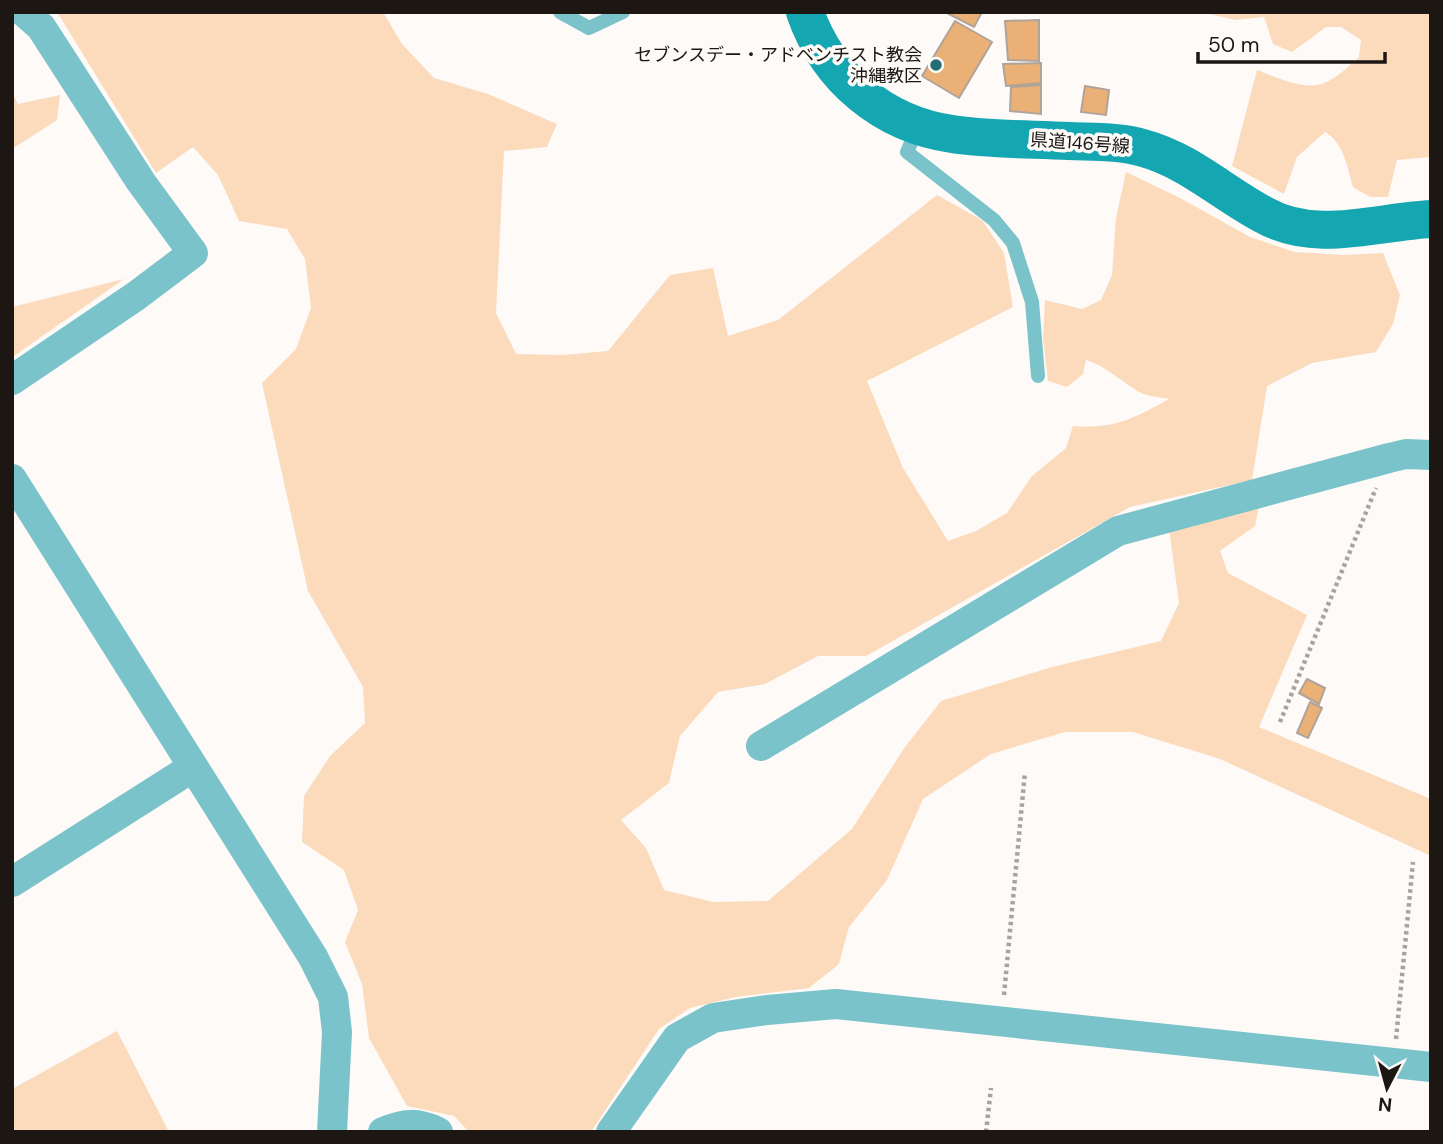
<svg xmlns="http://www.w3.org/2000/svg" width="1443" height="1144" font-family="'DM Sans','Noto Sans JP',sans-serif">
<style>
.green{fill:#fcdbbc}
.building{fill:#ebb076;stroke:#b0a398;stroke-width:2}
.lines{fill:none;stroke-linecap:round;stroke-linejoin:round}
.path{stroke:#a7a3a1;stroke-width:4.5;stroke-dasharray:3.5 3.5;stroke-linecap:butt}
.service{stroke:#7bc3ca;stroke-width:14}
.minor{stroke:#7bc3ca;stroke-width:30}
.secondary{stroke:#14a6b1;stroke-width:38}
.poi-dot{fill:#236d74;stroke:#fdfaf8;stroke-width:2.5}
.labels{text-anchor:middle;stroke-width:7;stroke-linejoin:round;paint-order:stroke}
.poi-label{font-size:18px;fill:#1c1713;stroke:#fdfaf8;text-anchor:end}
.street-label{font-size:18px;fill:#1c1713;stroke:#fdfaf8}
</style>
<rect width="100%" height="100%" fill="#fdfaf8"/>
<path class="green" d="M57 12H383L402 44 434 78 488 94 557 124 547 147 504 151 496 313 516 354 563 355 608 351 670 275 713 268 728 336 778 320 937 195 982 220 1004 253 1013 307 867 381 903 468 948 541 976 531 1007 513 1032 476 1066 448 1073 426C1114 429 1133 419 1169 399 1160 397 1149 397 1141 393 1121 382 1107 366 1086 360L1083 374 1067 387 1048 381 1043 338 1045 300 1082 309 1101 300 1112 275 1116 218 1126 172 1180 198 1250 237 1295 252 1344 255 1383 253 1400 295 1393 324 1376 352 1312 363 1267 386 1252 480 1130 507 866 656H818L765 684 718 692 680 736 669 783 621 820 646 848 664 890 713 902 768 901 852 829 905 747 941 701 1052 667 1161 641 1179 603 1169 529 1259 506 1255 526 1220 551 1228 573 1307 615 1259 727 1431 799V856L1220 759 1133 732H1065L991 754 923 799 887 880 849 927 839 964 809 988 736 997 690 1008 659 1029 591 1132H469L454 1116 407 1106 369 1038 362 984 345 942 358 910 344 870 302 842 304 796 330 756 365 723 363 687 308 591 262 383 296 349 311 308 305 259 287 229 239 221 218 175 193 147 156 173Z
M1201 12H1431V157L1397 160 1388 197H1370L1353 187C1347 167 1344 143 1325 132L1297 157 1284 194 1232 166 1257 70C1272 76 1301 88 1317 85 1333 82 1347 68 1359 57L1361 40 1341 27H1326L1292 52 1273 44 1264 17 1235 20Z
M12 92 18 104 60 95 57 120 12 149Z
M124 279 14 356 12 358V307Z
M117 1031 169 1132H12V1089Z"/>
<path class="building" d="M945 12H982L974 27Z
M1039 20V61L1008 60 1005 21Z
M955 21 992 42 959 98 922 76Z
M1041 63V83L1006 86 1003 64Z
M1041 85V114L1010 111 1011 87Z
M1085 86 1109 90 1106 115 1081 112Z
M1307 679 1325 688 1319 704 1299 693Z
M1310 702 1322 708 1308 738 1297 733Z"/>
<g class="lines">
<path class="path" d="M1280 722 1376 488
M1004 995 1025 772
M1396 1039 1413 862
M986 1132 991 1088"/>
<path class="service" d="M560 12 589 28 623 12
M918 127 907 152 994 220 1013 243 1032 302 1038 376"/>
<path class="minor" d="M12 380 136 296 193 253 141 182 41 27 24 12
M12 479 313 957 333 997 337 1032 332 1132
M761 746 1118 531 1389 458 1406 454 1431 455
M12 882 193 767
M383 1132C404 1123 417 1122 438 1132
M611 1132 677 1038 713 1018 767 1010 836 1004 1431 1067"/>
<path class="secondary" d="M805 12C828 78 883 124 952 134 991 140 1031 139 1069 141 1093 142 1121 141 1143 148 1188 160 1224 194 1264 215 1316 244 1375 222 1431 219"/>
</g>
<circle class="poi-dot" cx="936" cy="65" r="7"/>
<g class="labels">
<g class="poi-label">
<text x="922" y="61">セブンスデー・アドベンチスト教会<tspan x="922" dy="21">沖縄教区</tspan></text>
</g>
<g class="street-label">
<text transform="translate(1080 143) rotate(4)" y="6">県道146号線</text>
</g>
</g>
<rect width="1443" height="1144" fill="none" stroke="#1c1713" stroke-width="28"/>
<g transform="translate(1387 1088) rotate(186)" stroke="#fdfaf8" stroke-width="5" paint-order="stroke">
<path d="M0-5L12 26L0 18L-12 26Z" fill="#1c1713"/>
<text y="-10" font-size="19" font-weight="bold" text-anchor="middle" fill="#1c1713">N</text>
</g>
<path d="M1198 52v10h187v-10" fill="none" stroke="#1c1713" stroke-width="3.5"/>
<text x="1208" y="52" font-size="21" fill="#1c1713" stroke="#fdfaf8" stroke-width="5" paint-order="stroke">50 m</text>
</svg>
